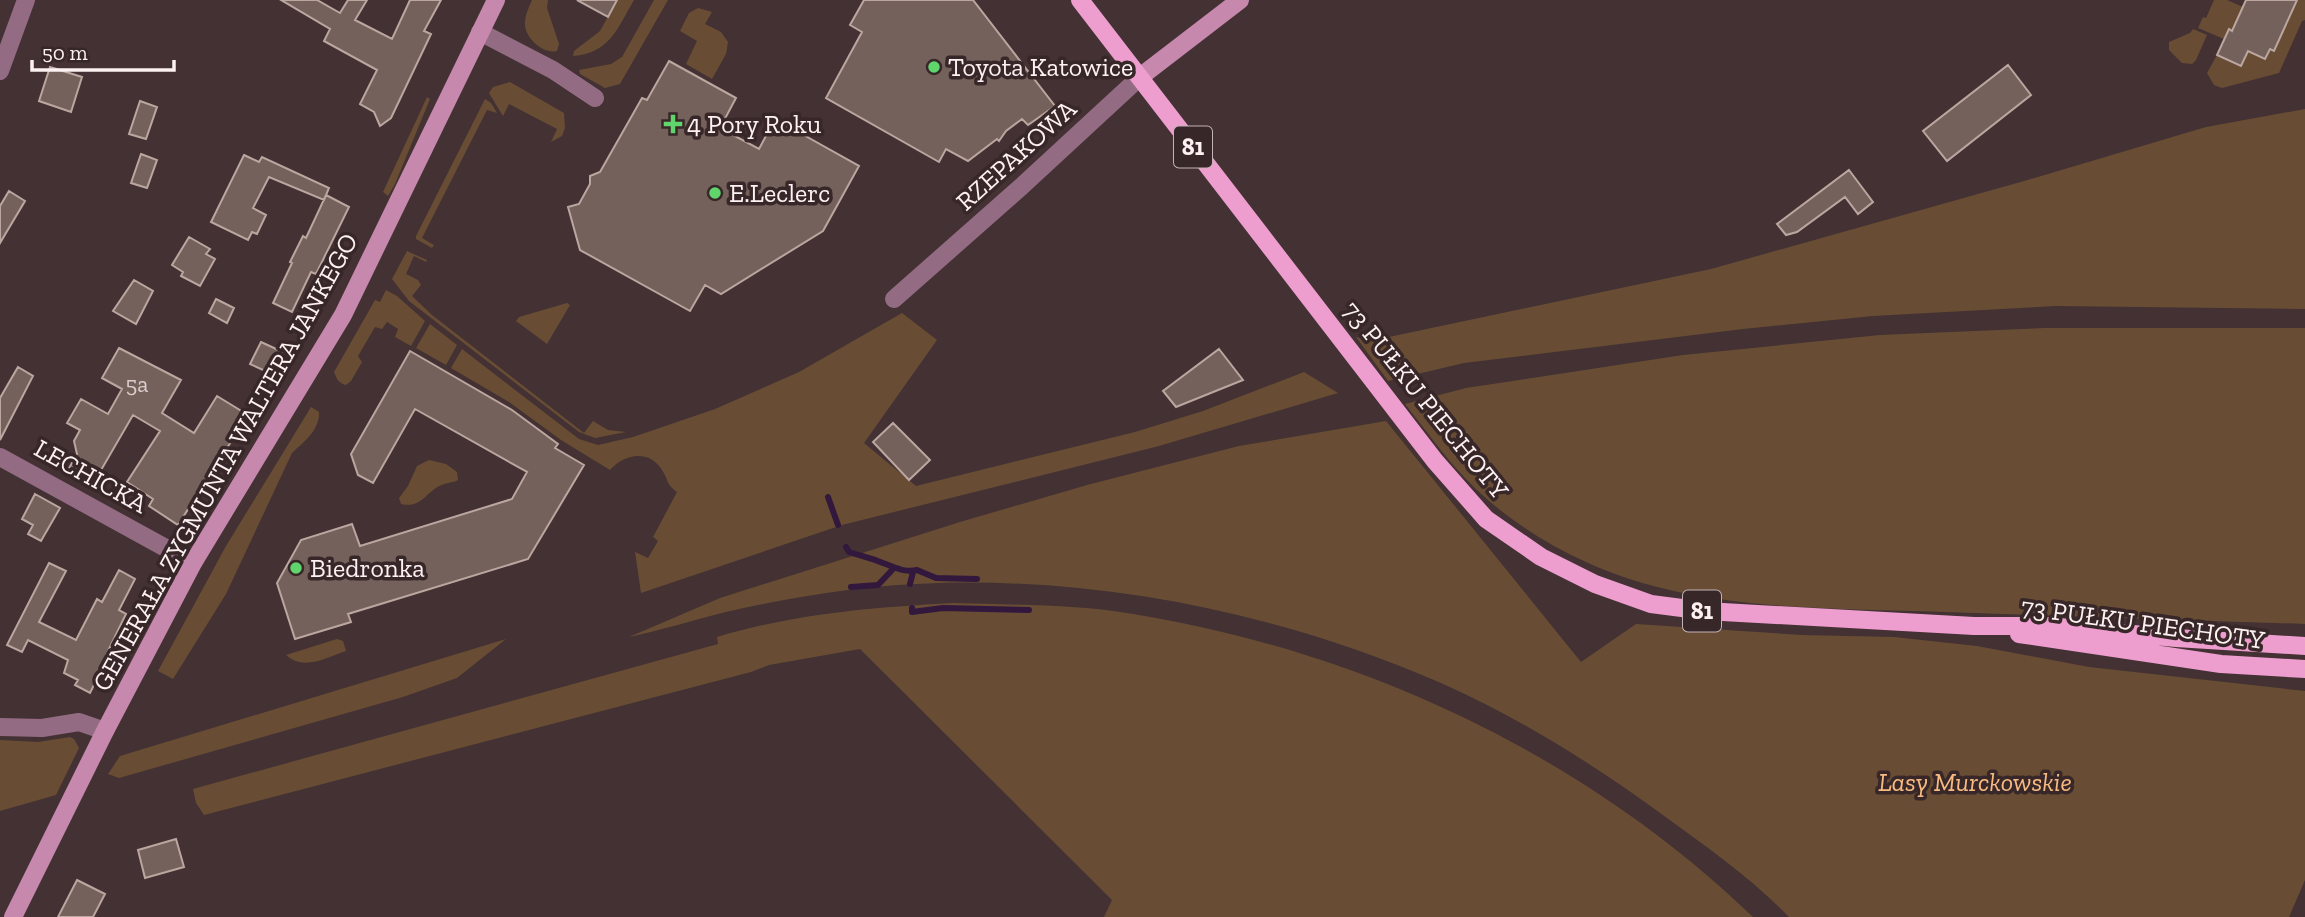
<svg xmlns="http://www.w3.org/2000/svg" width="2305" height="917" font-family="'Zilla Slab',serif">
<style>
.green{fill:#684d34}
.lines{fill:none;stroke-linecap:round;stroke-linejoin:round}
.stream{stroke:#33183d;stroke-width:6}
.building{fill:#74615c;stroke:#bba6a0;stroke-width:2}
.street{stroke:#936c83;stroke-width:18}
.secondary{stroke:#c688ad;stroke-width:18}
.primary{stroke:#ee9ece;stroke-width:18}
.poi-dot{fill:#5fd56b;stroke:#382729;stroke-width:2.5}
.labels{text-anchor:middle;stroke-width:7;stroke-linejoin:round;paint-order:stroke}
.number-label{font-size:23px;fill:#dbcdcc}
.shield{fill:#382729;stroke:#c2b4b6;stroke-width:2}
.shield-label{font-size:24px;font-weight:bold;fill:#fdf1f2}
.poi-label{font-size:26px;fill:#fdf1f2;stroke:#382729;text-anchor:start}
.street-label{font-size:26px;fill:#fdf1f2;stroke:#382729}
.park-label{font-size:26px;font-style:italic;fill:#f7ba80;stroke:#382729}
</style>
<rect width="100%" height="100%" fill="#433133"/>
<path class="green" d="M532 0H548L547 8 559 44 557 51C543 55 524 37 525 23 525 15 529 7 532 0Z
M617 0H634C617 29 610 53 573 56L574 51 600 31Z
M654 0H668L620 84 605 88 580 74 579 70 611 64 622 57Z
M2214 0H2227L2243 7 2232 31 2229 29 2224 39 2198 28 2203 17 2206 18Z
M2297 0H2305V20L2302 21 2279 73 2222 88 2214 85 2207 73 2217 55 2248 51 2266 58Z
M698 8 712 12 705 24 721 32 728 42 726 54 712 79 686 64 697 41 680 31 689 13Z
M2193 29 2207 35 2196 60 2192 64 2182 63 2169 50V42L2190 33Z
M510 82 564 113 565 128 562 136 551 142 557 129 509 104 503 116 489 93 493 87Z
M427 97 430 99 395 184 388 196 383 192Z
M485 99 491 103 497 113 487 110 422 238 434 245 432 248 416 239V236Z
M2305 109V309L2056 306 1873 316 1743 329 1464 363 1388 381 1356 337 1370 341 1711 269 2024 181 2206 127Z
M407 251 427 260 426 262 414 256 406 274 418 280 421 285 412 296 432 315 584 433 593 421 608 430 626 432 595 438 579 432 409 301 392 279Z
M386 290 397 296 425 321 411 346 395 337 398 329 387 322 382 329 375 327 358 356 362 362 351 381 346 385C338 383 337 379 334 372L375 300 380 302Z
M567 303 570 305 547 344 516 321 519 317Z
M902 313 937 340 864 443 916 486 1135 432 1203 411 1304 372 1338 393 1159 446 842 525 641 593 635 552 648 558 658 541 653 537 677 492C666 484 669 481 662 470 649 449 624 454 610 470L561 440 509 402 451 368 462 349 579 439 598 445 633 437 715 409 799 372Z
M430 324 457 345 446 365 416 348Z
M2045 328H2305V624C2185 620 2065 616 1945 612 1829 608 1694 612 1586 562 1542 542 1498 513 1465 478 1443 455 1425 429 1405 404L1466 388 1683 355 1880 335Z
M311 407 319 412C320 430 304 442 292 453L226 594 173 679 158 671 226 546Z
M1386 421 1581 662 1636 624 1802 635 1894 637 1977 646 2089 667 2305 691V880L2289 917H1789C1751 878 1711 850 1667 818 1596 766 1522 719 1441 683 1284 615 1110 578 938 583 868 585 795 596 726 612 694 620 662 630 629 637L720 598 960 522 1087 485 1239 446Z
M429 460 446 464 457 472 458 480C453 483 448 482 442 485 426 491 422 509 401 504L399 498 408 486 417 466Z
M953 603C1013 605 1074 604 1133 614 1362 651 1585 755 1753 917H1104L1112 900 860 649 769 665 751 672 204 815 196 803 193 789 718 644 717 637C792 614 875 607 953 603Z
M337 639 343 641 346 651C325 658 304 671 286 655Z
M506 639 457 678 403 697 119 778 108 774 120 756Z
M70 737 74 739 79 748 56 795 0 811V740L38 742Z"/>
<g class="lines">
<path class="stream" d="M828 497 838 525
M846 547 849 552C861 556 872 558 883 563 895 567 904 573 917 570L936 578 977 579
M910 584 913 572
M851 587 878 585 893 569
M912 608V612L943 608 1029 610"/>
</g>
<path class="building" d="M281 0H317L340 13 348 0H367L355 20 392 39 410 0H441L424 31 431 34 391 118 380 126 374 112 360 104 377 70 324 41 330 29Z
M577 0H617L608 17Z
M864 0H973L1055 106 1028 125 1022 119 1006 131 999 141 997 139 968 161 946 149 939 162 826 98 862 32 850 25Z
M2246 0H2297L2274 51 2270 49 2265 59 2248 51 2241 66 2217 55 2229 29 2232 31Z
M669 61 736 98 720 128 759 149 775 119 859 166 823 231 721 294 705 285 690 311 580 250 568 207 579 204 590 184V176L600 172 642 98 647 100Z
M2008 65 2031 95 1947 161 1923 131Z
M50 67 82 77 71 112 39 101Z
M140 101 157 107 146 139 129 134Z
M141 154 157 160 147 188 131 183Z
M244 155 259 162 262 157 329 188 324 200 269 177 253 208 266 215 257 234 252 232 248 240 211 222Z
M1849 170 1873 202 1858 214 1845 197 1797 232 1786 235 1777 224Z
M9 191 25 201 0 243V206Z
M326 195 349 207 316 274 311 272 292 312 273 303 292 263 290 262 303 236 306 238Z
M189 237 210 249 206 254 215 259 200 286 181 276 183 272 172 265Z
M134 280 153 291 136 324 113 311Z
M216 299 234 308 227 323 209 313Z
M261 342 285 353 272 374 250 364Z
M119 348 181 380 162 413 194 433 217 396 248 415 178 525 149 506 153 499 127 482 160 431 133 415 93 484 68 470 77 454 74 441 80 430 67 423 81 399 108 414 122 389 102 378Z
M1219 349 1243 380 1176 407 1163 391Z
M410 351 512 410 558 444 555 448 584 465 528 559 348 614 351 622 295 639 277 583 301 540 352 524 360 546 512 499 527 472 415 409 373 483 358 475 351 454Z
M18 367 33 376 0 440V398Z
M893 423 930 460 909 480 873 442Z
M35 494 60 508 41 541 28 534 33 525 22 519Z
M49 563 66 571 39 622 76 640 97 599 102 602 119 570 135 579 119 610 126 614 106 655V661L90 693 75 685 78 680 64 673 68 660 28 640 22 652 7 645Z
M176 839 184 867 145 878 138 850Z
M77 880 105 894 93 917H58Z"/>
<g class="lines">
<path class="street" d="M480 32 553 70 595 98
M0 71 26 0
M894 299 1022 186 1140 77
M0 457 193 563
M0 727 42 728 79 722 105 731"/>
<path class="secondary" d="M1140 77 1240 0
M13 917 105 731 193 563 343 315 496 0"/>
<path class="primary" d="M1080 0 1435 461 1486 519 1541 557 1595 584 1651 604 1705 611 1974 626H2048L2176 638 2305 646
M2019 634 2221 664 2305 669"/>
</g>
<g class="poi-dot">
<circle cx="934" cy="67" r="7"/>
<path d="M669.5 113.5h7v7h7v7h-7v7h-7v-7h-7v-7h7z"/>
<circle cx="715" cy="193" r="7"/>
<circle cx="296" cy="568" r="7"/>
</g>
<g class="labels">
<g class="number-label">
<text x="137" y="392">5a</text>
</g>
<g class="shield">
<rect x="1174" y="126.5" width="38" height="41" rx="5"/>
<rect x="1683" y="590.5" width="38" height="41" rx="5"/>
</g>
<g class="shield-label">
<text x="1193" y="155">81</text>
<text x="1702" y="619">81</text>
</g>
<g class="poi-label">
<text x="948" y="76">Toyota Katowice</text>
<text x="687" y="133">4 Pory Roku</text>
<text x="729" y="202">E.Leclerc</text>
<text x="310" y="577">Biedronka</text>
</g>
<g class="street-label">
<text transform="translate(1016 155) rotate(-42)" y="9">RZEPAKOWA</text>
<text transform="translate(1426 400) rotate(51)" y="9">73 PUŁKU PIECHOTY</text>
<text transform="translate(225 462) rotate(-61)" y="9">GENERAŁA ZYGMUNTA WALTERA JANKEGO</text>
<text transform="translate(91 476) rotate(29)" y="9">LECHICKA</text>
<text transform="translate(2143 623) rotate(8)" y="9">73 PUŁKU PIECHOTY</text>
</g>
<g class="park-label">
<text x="1975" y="791">Lasy Murckowskie</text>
</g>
</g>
<path d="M32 60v10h142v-10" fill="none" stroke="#fdf1f2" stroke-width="3.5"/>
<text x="42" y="60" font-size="21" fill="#fdf1f2" stroke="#382729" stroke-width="5" paint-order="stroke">50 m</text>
</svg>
